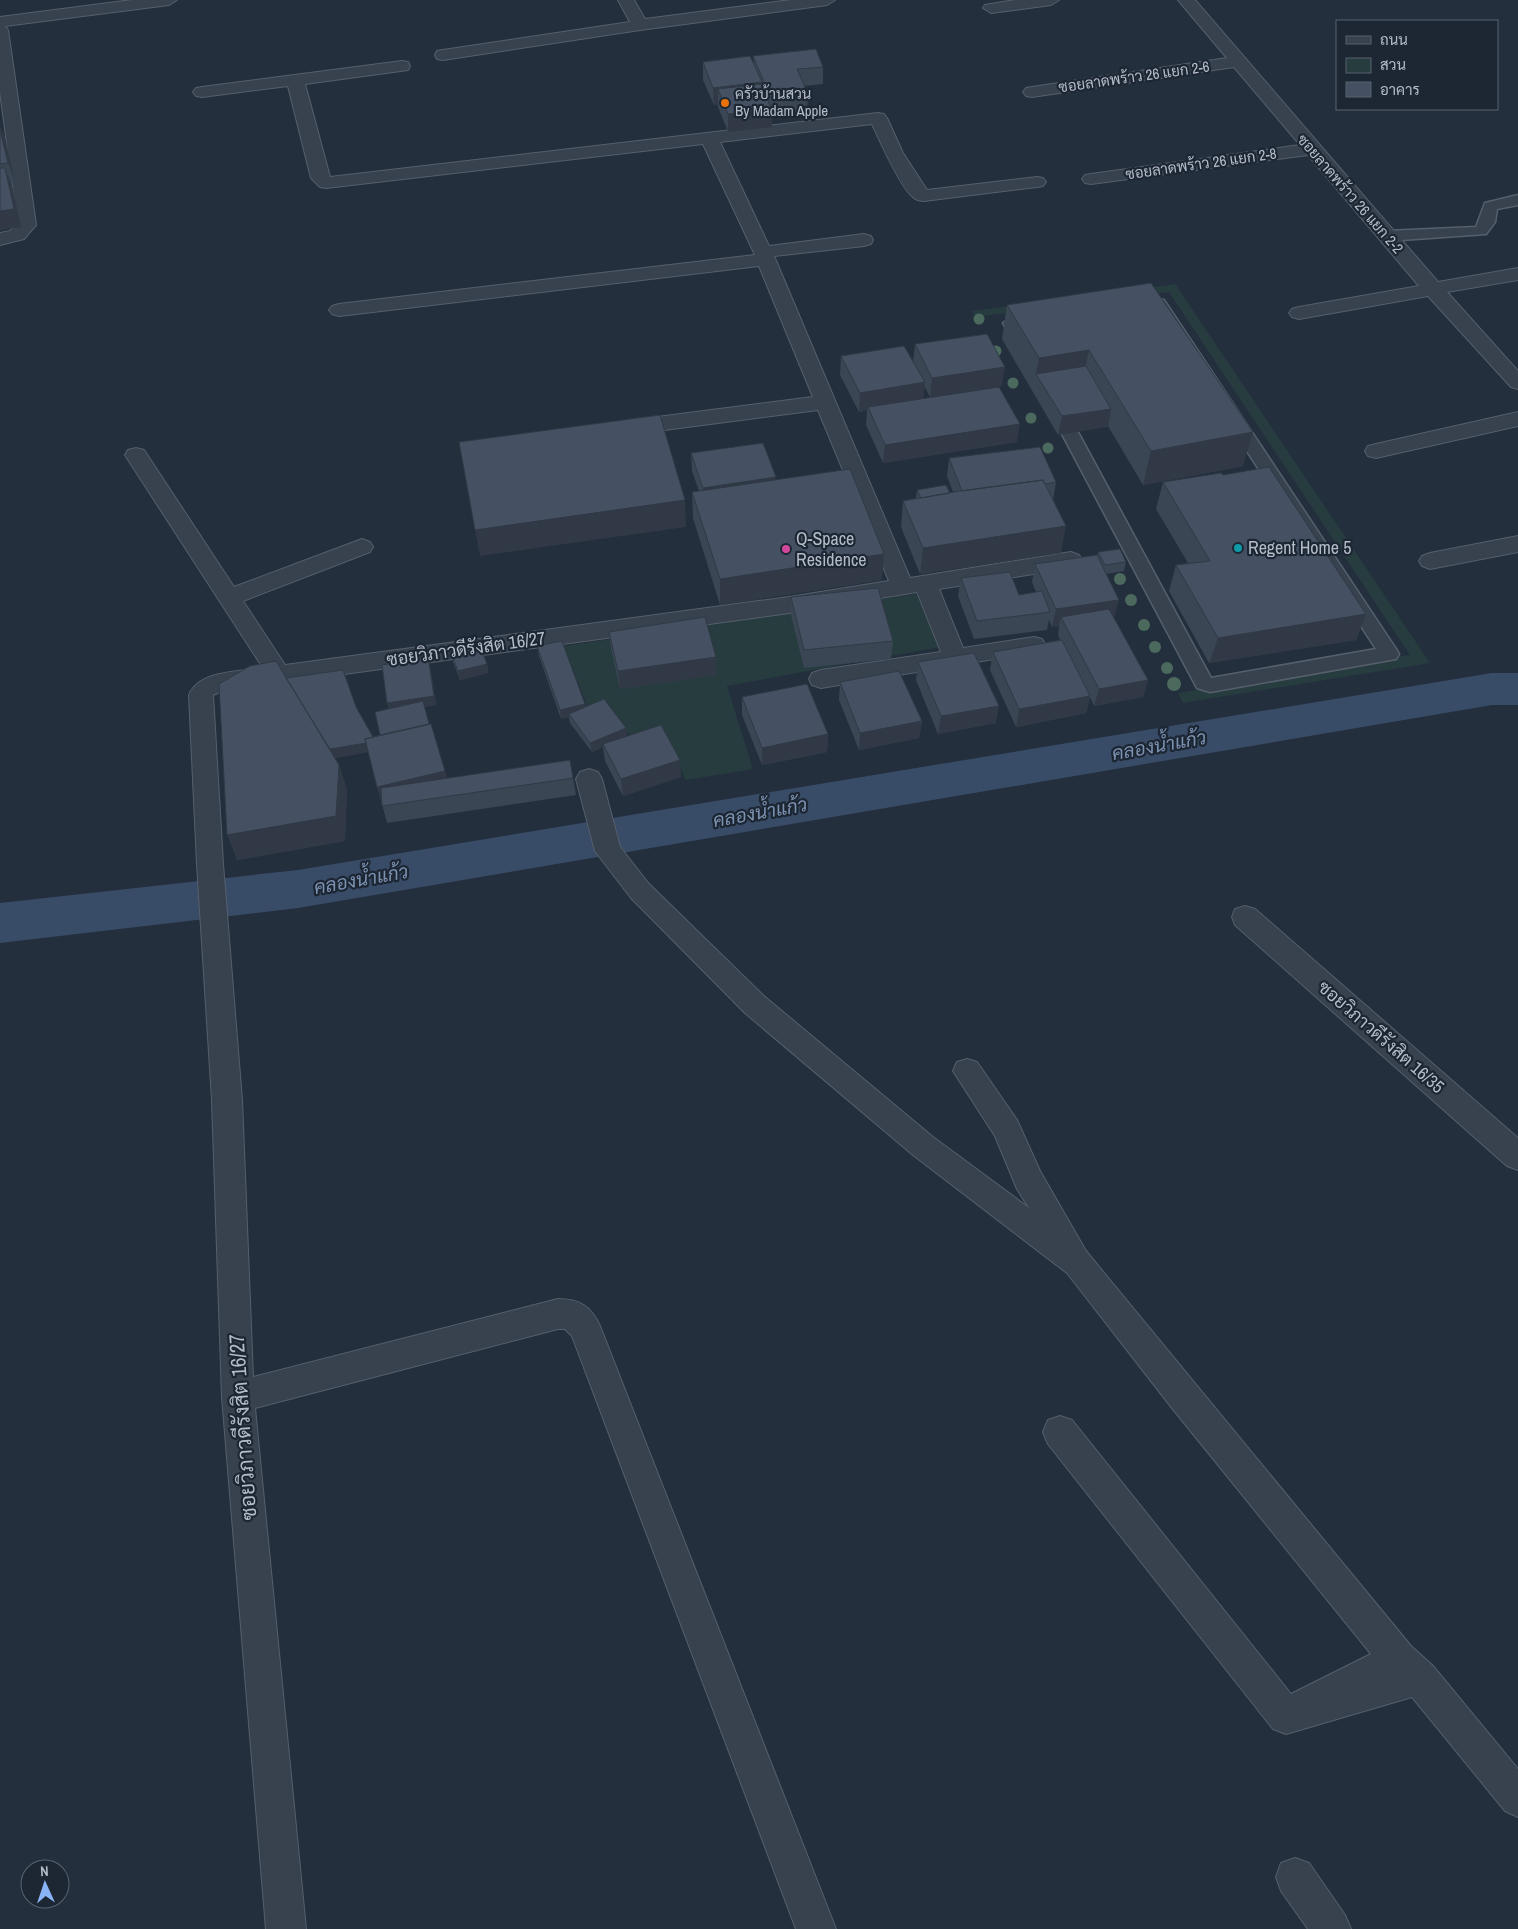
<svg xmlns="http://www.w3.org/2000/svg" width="1518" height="1929" font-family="'Archivo Narrow',Sarabun,sans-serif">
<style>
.green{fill:#263c3f}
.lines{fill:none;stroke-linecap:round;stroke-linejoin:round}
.canal{fill:#394c67;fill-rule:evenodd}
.lane-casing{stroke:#565f6c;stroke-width:3}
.street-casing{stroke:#565f6c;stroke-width:2}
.lane{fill:#38414e;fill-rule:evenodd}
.street{fill:#38414e;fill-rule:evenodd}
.tree{fill:#4b6a5d}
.wall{fill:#3b4654}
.shaded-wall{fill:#303945}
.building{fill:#455162;stroke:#303945}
.food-dot{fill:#e8710a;stroke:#1d2633;stroke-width:2}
.culture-dot{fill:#0f9aa8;stroke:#1d2633;stroke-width:2}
.hotel-dot{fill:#d1479c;stroke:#1d2633;stroke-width:2}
.labels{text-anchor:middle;stroke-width:4.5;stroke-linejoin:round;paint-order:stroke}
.far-street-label{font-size:15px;fill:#b4bcc9;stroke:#1d2633}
.far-poi-label{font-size:15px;fill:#b4bcc9;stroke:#1d2633;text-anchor:start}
.poi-label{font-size:18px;fill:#b4bcc9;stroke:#1d2633;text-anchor:start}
.street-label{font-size:18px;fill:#b4bcc9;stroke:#1d2633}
.water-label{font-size:19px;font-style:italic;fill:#7c92b1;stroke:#1d2633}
.near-street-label{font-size:21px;fill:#b4bcc9;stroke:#1d2633}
</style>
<rect width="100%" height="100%" fill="#242f3e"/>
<path class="green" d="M1176 284 1180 291 1430 663 1183 703 1178 693 1410 655 1169 292 976 317 972 311Z
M916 594 940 647 727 686 753 769 686 780 665 737 635 743 605 701 588 708 564 646Z"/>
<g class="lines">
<path class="canal" d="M1492 673H1518V705H1492L298 908 0 943V903L298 870Z"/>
<defs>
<path id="lane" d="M1518 195V205L1497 209 1495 222 1486 234 1387 241 1379 236 1387 231 1476 227 1485 203Z
M1151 297 1164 300 1166 303 1396 649 1399 654 1396 659 1210 692 1197 688 1003 323 1016 315ZM1153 307 1376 649 1211 678 1020 325Z"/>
<path id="street" d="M132 0H177L169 5 5 26 8 30 36 225 24 239 0 245V233L10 231 18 224 0 92V17Z
M618 0H634L645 19 791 0H835L827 5 640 30 443 60 437 59 435 55 437 51 443 50 630 22Z
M1015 0H1059L1051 5 991 13 983 8 985 5Z
M1178 0H1195L1438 282 1518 268V280L1447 292 1518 371V389L1511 387 1428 296 1299 319 1292 317 1289 313 1292 309 1299 307 1419 286 1308 155 1091 184 1085 183 1082 179 1085 175 1091 174 1300 145 1234 67 1032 97 1026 96 1023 92 1026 88 1032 87 1227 58Z
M402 61 408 62 410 66 408 70 305 84 330 177 878 113 884 114 887 118 903 153 927 190 1037 177 1043 178 1046 182 1043 186 1037 187 924 201C920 201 916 200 913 197 901 189 879 139 872 124L720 142 769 246 864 234 871 236 873 240 871 244 864 246 774 256 910 578 1071 552 1079 555 1082 560 1079 565 1071 568 939 589 963 648 1034 637 1042 639 1046 645 1042 651 821 688 812 685 809 679 812 673 821 670 941 652 917 592 789 613 279 683 220 692 213 695 223 864 242 1100 253 1377 558 1299C579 1299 591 1306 600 1326L836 1929H796L572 1336 565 1329H558L255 1408 306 1929H266L222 1397 212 1100 197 864 189 695C199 670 239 672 263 668L125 455 128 450 136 448 144 450 234 587 362 539 370 542 373 547 370 552 243 601 285 665 789 597 889 581 818 410 626 435 619 433 615 428 619 423 626 421 813 397 759 266 339 316 332 314 329 310 332 306 339 304 755 255 703 144 326 188 320 187 311 178 288 86 202 97 196 96 193 92 196 88 202 87Z
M1518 412V426L1376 458 1368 456 1365 451 1368 446 1376 444Z
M1518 536V552L1430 569 1422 566 1419 561 1422 556 1430 553Z
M589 769 598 772 602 779 620 847 649 884 765 997 933 1137 1029 1208 1017 1189 995 1136 953 1071 957 1062 967 1059 977 1062 1017 1120 1040 1171 1086 1251 1411 1646 1433 1666 1518 1769V1817L1505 1811 1412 1697 1286 1734 1273 1729 1048 1444 1043 1432 1048 1420 1060 1416 1072 1420 1291 1694 1371 1654 1172 1408 1067 1273 913 1155 745 1013 631 898 595 851 576 779 580 772Z
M1245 906 1255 909 1518 1138V1170L1507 1166 1235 925 1232 917 1235 909Z
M1295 1858 1309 1863 1345 1915 1351 1929H1308L1281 1891 1276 1877 1281 1863Z"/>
</defs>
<use href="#lane" class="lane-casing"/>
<use href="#street" class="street-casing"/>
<use href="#lane" class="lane"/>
<use href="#street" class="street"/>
</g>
<g class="tree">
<circle cx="979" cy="319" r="5.5"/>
<circle cx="996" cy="351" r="5.5"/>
<circle cx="1013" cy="383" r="5.5"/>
<circle cx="1031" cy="418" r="5.5"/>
<circle cx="1048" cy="448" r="5.5"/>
<circle cx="1120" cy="579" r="6"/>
<circle cx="1131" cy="600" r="6"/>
<circle cx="1144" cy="625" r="6"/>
<circle cx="1155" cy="647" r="6"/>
<circle cx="1167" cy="668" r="6"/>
<circle cx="1174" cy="684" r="7"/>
</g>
<path class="wall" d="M753 56 823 67V84L804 86 808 94 807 112 772 116V127L728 132 718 107V105H714L703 80V62L754 64Z
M0 126 5 138 15 181 10 182 21 227 0 230Z
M1151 283 1243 466 1143 485 1108 426 1058 435 1002 339 1007 305Z
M915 344 1002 386 930 397 924 386 923 398 1017 442 883 463 866 425 867 410 859 412 840 375 841 356 913 362Z
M691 453 776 480 882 580 720 605 693 518 692 492 699 491 692 471Z
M949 458 1056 482 1053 500 1061 553 920 574 901 527 903 501 916 498 917 490 950 493 953 492 947 476Z
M1223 475 1366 614 1356 640 1209 663 1169 591 1176 565 1188 563 1156 509 1163 482Z
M1098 552 1126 562 1124 571 1106 574 1114 618 1148 680 1143 697 1094 706 1090 697 1086 713 1016 727 990 670 993 652 1060 640 1058 635 1059 626 1052 627 1049 620 1047 630 974 639 958 596 961 578 1019 595 1036 592 1032 582 1035 564 1097 556Z
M791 597 893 641 891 659 804 668 791 615Z
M609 632 717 675 620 689 611 649Z
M537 646 585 704 586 707 626 728 627 736 681 777 623 796 605 761 603 747 592 752 570 723 569 717 561 719 539 656Z
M451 653 487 664 488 673 460 680 453 662Z
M918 662 996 723 938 734 916 680Z
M430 666 436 705 424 707 447 778H573L576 795 387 823 368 752 335 758 339 765 347 790 345 841 237 860 286 678 356 707 373 737 380 735 389 709 387 703Z
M840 682 922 721 919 738 859 750 839 700Z
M742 697 828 734 827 752 762 765 742 715Z"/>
<path class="shaded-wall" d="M762 82V100L718 89V105H714L713 88Z
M772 110V127L728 132V114Z
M0 126 5 138 15 181 8 163 0 130Z
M5 168 12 186 21 227 0 230V211Z
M1089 350 1082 384 1036 374 1039 358Z
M1005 367 1002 386 930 397 932 378Z
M925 382 923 401 868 407 867 410 859 412 860 393Z
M1111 409 1108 427 1058 435 1062 416Z
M1020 424 1017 442 883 463 885 445Z
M1253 432 1243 466 1143 485 1151 451Z
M776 477V495L704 506 703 488Z
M685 500 686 527 480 556 475 530Z
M1066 526 1061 553 920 574 923 548Z
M884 554 882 580 720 605V579Z
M1119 600 1114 618 1065 625 1061 617 1059 626 1052 627 1056 609Z
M1366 614 1356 640 1209 663 1218 638Z
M428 657 436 705 390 712 387 703Z
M716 657 717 675 620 689 618 671Z
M487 664 488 673 460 680 458 671Z
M1148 680 1143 697 1094 706 1099 689Z
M1090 696 1086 713 1016 727 1019 709Z
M585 704 586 713 569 714V717L561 719 560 710Z
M999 706 996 723 938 734 941 716Z
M922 721 919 738 859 750 860 733Z
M626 728 627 737 603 744V747L592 752 590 743Z
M828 734 827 752 762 765V748Z
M375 741 378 750 328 759 326 750Z
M680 760 681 777 623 796 621 779Z
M339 765 347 790 345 841 237 860 227 835Z
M445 771 450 788 382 804 377 787Z"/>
<path class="building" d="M816 49 823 67 797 69 808 94 771 98 753 56Z
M750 56 762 82 713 88 703 62Z
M761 84 772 110 728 114 718 89Z
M0 130 8 163 0 164Z
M0 168H5L14 209 0 211Z
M1151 283 1253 432 1151 451 1089 350 1039 358 1007 305Z
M987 334 1005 367 932 378 915 344Z
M904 346 925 382 860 393 841 356Z
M1086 366 1111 409 1062 416 1036 374Z
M999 387 1020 424 885 445 868 407Z
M660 415 685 500 475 530 459 442Z
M763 443 776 477 703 488 691 453Z
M1040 447 1056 482 1045 484 1043 480 962 491 949 458Z
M1269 467 1366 614 1218 638 1176 565 1210 561 1163 482 1221 473 1223 475Z
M850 469 884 554 720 579 692 492Z
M1043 480 1066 526 923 548 903 501 960 491Z
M946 485 950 493 921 498 917 490Z
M1120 549 1126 562 1105 565 1098 552Z
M1097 555 1119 600 1056 609 1035 564Z
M1010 572 1019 595 1042 591 1050 612 977 621 961 578Z
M878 588 893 641 804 650 791 597Z
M1109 609 1148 680 1099 689 1061 617Z
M705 617 716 657 618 671 609 632Z
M1062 640 1090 696 1019 709 993 652Z
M562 641 585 704 560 710 537 646Z
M480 646 487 664 458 671 451 653Z
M974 653 999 706 941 716 918 662Z
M428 657 434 696 387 703 382 665Z
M276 661 339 765 336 816 227 835 219 684 250 666Z
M343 670 356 707 373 737 365 739 366 743 330 749 286 678Z
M899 671 922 721 860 733 840 682Z
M807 684 828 734 762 748 742 697Z
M604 699 626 728 590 743 569 714Z
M423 701 429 724 380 735 375 712Z
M431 724 445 771 377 787 365 739Z
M661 725 680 760 621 779 603 744Z
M570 760 573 778 382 806 381 788Z"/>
<circle class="food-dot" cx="725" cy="103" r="5"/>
<circle class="culture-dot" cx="1238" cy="548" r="5"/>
<circle class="hotel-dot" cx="786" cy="549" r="5"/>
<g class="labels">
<g class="far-street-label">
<text transform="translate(1134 77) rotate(-8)" y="5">ซอยลาดพร้าว 26 แยก 2-6</text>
<text transform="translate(1201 164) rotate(-8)" y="5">ซอยลาดพร้าว 26 แยก 2-8</text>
<text transform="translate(1350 194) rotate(49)" y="5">ซอยลาดพร้าว 26 แยก 2-2</text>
</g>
<g class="far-poi-label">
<text x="735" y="99">ครัวบ้านสวน<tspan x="735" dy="17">By Madam Apple</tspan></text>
</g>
<g class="poi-label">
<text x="796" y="545">Q-Space<tspan x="796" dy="21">Residence</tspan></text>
<text x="1248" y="554">Regent Home 5</text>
</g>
<g class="street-label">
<text transform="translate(466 649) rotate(-8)" y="6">ซอยวิภาวดีรังสิต 16/27</text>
<text transform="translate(1381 1037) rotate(41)" y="6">ซอยวิภาวดีรังสิต 16/35</text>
</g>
<g class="water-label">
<text transform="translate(1159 745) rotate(-10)" y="7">คลองน้ำแก้ว</text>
<text transform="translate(760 812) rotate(-10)" y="7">คลองน้ำแก้ว</text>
<text transform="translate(361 879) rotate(-10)" y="7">คลองน้ำแก้ว</text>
</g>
<g class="near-street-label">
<text transform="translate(243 1427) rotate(-94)" y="7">ซอยวิภาวดีรังสิต 16/27</text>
</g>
</g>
<rect x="1336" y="20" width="162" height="90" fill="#1d2633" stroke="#59626f"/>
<rect x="1346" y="36" width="25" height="8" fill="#38414e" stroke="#59626f"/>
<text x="1380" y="45" font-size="15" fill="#b4bcc9">ถนน</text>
<rect x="1346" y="58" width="25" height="15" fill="#263c3f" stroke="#59626f"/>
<text x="1380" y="70" font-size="15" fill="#b4bcc9">สวน</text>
<rect x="1346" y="82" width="25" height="15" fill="#455162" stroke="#59626f"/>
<text x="1380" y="95" font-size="15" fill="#b4bcc9">อาคาร</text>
<g transform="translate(45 1884) rotate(357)"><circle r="24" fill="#1d2633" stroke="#59626f"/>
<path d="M0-4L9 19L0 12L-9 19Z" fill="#8ab4f8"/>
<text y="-8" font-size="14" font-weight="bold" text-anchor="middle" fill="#b4bcc9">N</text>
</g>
</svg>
